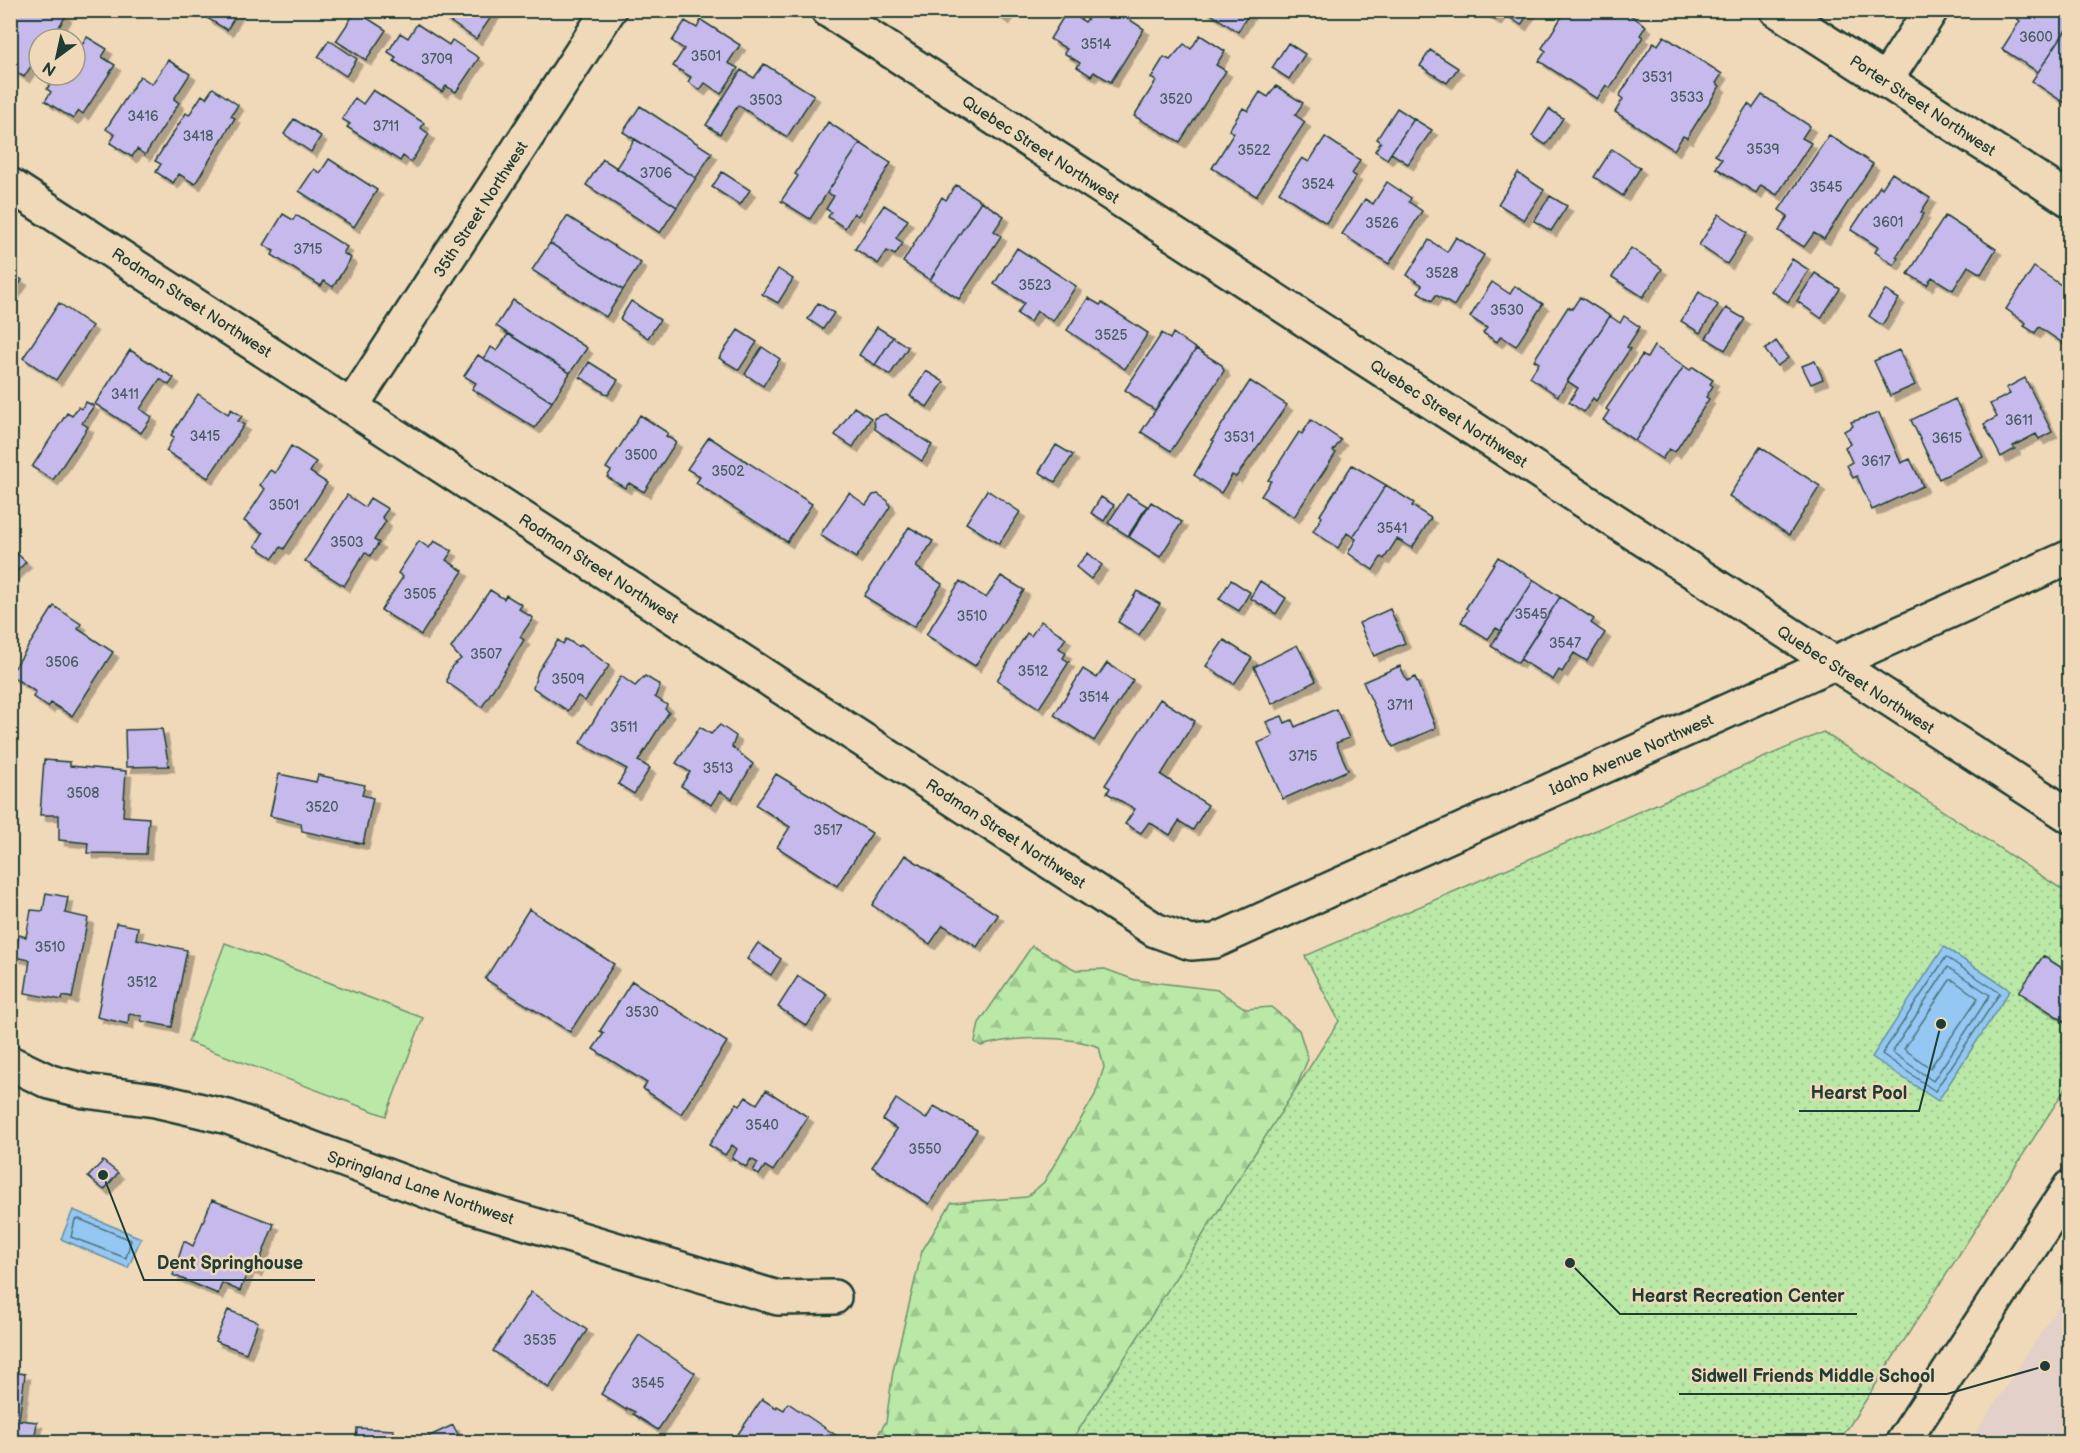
<svg xmlns="http://www.w3.org/2000/svg" width="2080" height="1453" font-family="'Balsamiq Sans',sans-serif">
<style>
.built{fill:#e3d0c8}
.green{fill:#bae8a6;stroke:#6c926d;stroke-width:1.5}
.forest{fill:url(#forest-firs);stroke:#6c926d;stroke-width:1.5}
.park{fill:url(#park-dots);stroke:#6c926d;stroke-width:1.5}
.water{fill:#94c7f1;stroke:#6590a5;stroke-width:1.5}
.lines{fill:none;stroke-linecap:round;stroke-linejoin:round}
.shore{stroke:#4e7480;stroke-width:1.5}
.building{fill:#c6baec;stroke:#1f3d34;stroke-width:1.5;filter:url(#shadow)}
.minor-casing{stroke:#1f3d34;stroke-width:38}
.minor{stroke:#efd9b8;stroke-width:33}
.labels{text-anchor:middle;stroke-width:5;stroke-linejoin:round;paint-order:stroke}
.number-label{font-size:14px;fill:#495c62}
.street-label{font-size:16px;fill:#1f3d34;stroke:#efd9b8}
.leader{fill:none;stroke:#1f3d34;stroke-width:2}
.callout-dot{fill:#1f3d34;stroke:#efd9b8;stroke-width:2}
.callout-label{font-size:18px;text-anchor:middle;font-weight:bold;fill:#1f3d34;stroke:#efd9b8;stroke-width:5;stroke-linejoin:round;paint-order:stroke}
</style>
<defs>
<pattern id="forest-firs" width="22" height="20" patternUnits="userSpaceOnUse" patternTransform="scale(1.5)"><rect width="22" height="20" fill="#bae8a6"/><path d="M5 1l3.5 6h-7zM16 11l3.5 6h-7z" fill="#9fc890"/></pattern>
<pattern id="park-dots" width="8" height="8" patternUnits="userSpaceOnUse" patternTransform="scale(1.5)"><rect width="8" height="8" fill="#bae8a6"/><path d="M2 2h.1M6 6h.1" fill="none" stroke="#9fc890" stroke-width="1.8" stroke-linecap="round"/></pattern>
<filter id="shadow"><feDropShadow dx="5.5" dy="5.5" stdDeviation="0" flood-color="#0004"/></filter>
</defs>
<rect width="100%" height="100%" fill="#efd9b8"/>
<filter id="ink" filterUnits="userSpaceOnUse"><feTurbulence type="fractalNoise" baseFrequency=".0167" numOctaves="2"/><feDisplacementMap in="SourceGraphic" scale="12" xChannelSelector="R" yChannelSelector="G"/><feConvolveMatrix kernelMatrix="1 2 1 2 8 2 1 2 1" color-interpolation-filters="sRGB"/></filter>
<g filter="url(#ink)">
<path class="built" d="M2069 1290V1442H1970Z"/>
<path class="green" d="M225 943 423 1018 386 1116 188 1042Z"/>
<path class="forest" d="M1032 946 1076 970 1105 969 1135 980 1218 990 1246 1009 1271 1007 1299 1030 1308 1059 1274 1141 1158 1442H873L886 1422 893 1371 922 1251 951 1203 1027 1197 1044 1182 1095 1095 1104 1067 1099 1047C1067 1035 1013 1036 981 1046L975 1042 979 1023Z"/>
<path class="park" d="M1823 732 2069 894V1083L1839 1442H1071L1339 1021 1305 956Z"/>
<path class="water" d="M1944 947 2010 990 1938 1101 1872 1057Z
M73 1210 141 1238 128 1268 61 1239Z"/>
<g class="lines">
<path class="shore" d="M1946 957 2000 993 1935 1091 1882 1054Z
M1948 967 1990 995 1933 1081 1892 1052Z
M1950 980H1953L1978 998 1930 1068 1904 1049Z
M79 1219 131 1240 126 1258 71 1237 75 1220Z"/>
</g>
<path class="building" d="M14 10H57L66 16 51 39H39V54L24 77 10 68V16Z
M211 10H239L227 30 207 18Z
M433 10H496L476 39Z
M991 10H1010L1004 19Z
M1095 10H1115L1144 29 1111 82 1094 72 1091 76 1077 67 1080 63 1064 53 1067 49 1050 39 1067 11 1085 22Z
M1205 10H1251L1238 32Z
M1481 10H1531L1521 25 1501 11 1496 20Z
M1566 10H1623L1646 26 1640 35 1643 37 1610 88 1606 85 1597 99 1539 61 1546 51 1542 48Z
M2018 10H2070V24L2038 72 2002 49 2020 21 2014 16Z
M356 11 386 30 366 60 336 41Z
M701 20 740 45 728 63 738 68 721 94 705 83 700 90 688 82 691 77 673 66 684 49 672 41 685 21 697 28Z
M417 24 449 45 452 40 479 58 456 92 446 86 442 92 394 61 396 57 388 52 400 33 408 38Z
M2070 24V93L2063 102 2032 81Z
M1200 35 1225 51 1216 65 1226 71 1180 142 1134 116 1156 81 1151 78 1164 57 1170 60 1184 44 1191 49Z
M1664 36 1722 74 1716 83 1720 86 1687 138 1683 136 1674 150 1615 112 1623 99 1619 96 1654 42 1658 45Z
M87 37 107 49 102 57 115 65 83 114 79 111 73 119 45 101 51 92 47 89 56 75H75V46L78 42 82 45Z
M329 40 357 59 346 76 318 57Z
M1288 43 1305 54 1289 79 1272 68Z
M1430 50 1458 68 1447 83 1420 66Z
M168 60 190 74 174 99 179 103 145 155 137 149 132 157 110 143 115 135 106 129 140 76 152 84Z
M764 64 814 95 787 137 738 105 720 134 706 125 741 70 754 78Z
M1276 86 1303 103 1295 115 1305 122 1256 196 1212 168 1234 133 1229 130 1243 108 1248 111 1260 92 1268 97Z
M213 88 238 105 231 116 235 118 195 184 179 174 173 183 156 172 161 164 155 161 186 113 189 115 202 95 206 98Z
M373 90 424 123 421 128 429 134 411 162 403 156 400 161 347 127 350 124 342 119 355 98 363 104Z
M1762 95 1810 126 1802 138 1811 143 1777 195 1761 185 1756 193 1716 168 1722 159 1715 155 1748 104 1753 108Z
M640 106 712 153 696 178 623 132Z
M1397 108 1414 119 1387 159 1375 151 1381 142 1377 139Z
M1549 109 1563 118 1546 145 1532 136Z
M294 119 321 136 311 152 284 134Z
M1414 119 1432 130 1408 164 1391 153Z
M828 122 860 143 810 219 781 201 798 176 795 174Z
M1829 135 1873 164 1824 239 1814 233 1804 247 1779 231 1788 216 1779 210Z
M1325 137 1360 160 1352 174 1356 176 1326 223 1279 192 1302 158 1309 162Z
M635 139 696 178 677 207 616 168Z
M860 143 891 163 858 216 854 213 845 228 828 217 831 212 826 209 834 196 827 193Z
M1612 149 1640 168 1623 196 1594 177Z
M329 159 377 190 354 227 299 191 314 169 320 173Z
M603 159 677 207 660 233 586 185Z
M722 172 750 190 740 205 712 187Z
M1518 173 1544 190 1524 220 1498 204Z
M1892 173 1930 198 1921 212 1924 214 1896 257 1898 258 1894 265 1875 252 1878 247 1851 230 1880 186 1882 188Z
M1387 182 1411 198 1409 202 1422 211 1389 264 1342 234 1365 199 1373 204Z
M956 185 981 201 930 280 903 262 942 197 946 200Z
M1550 196 1567 206 1551 231 1534 221Z
M981 201 1004 216 994 231 1001 236 959 299 930 280Z
M884 205 908 220 896 238 903 243 895 255 887 251 878 264 855 249Z
M283 214 293 220 296 215 347 247 343 253 351 258 333 287 324 281 321 286 272 255 274 251 264 245Z
M1719 214 1747 233 1727 264 1699 245Z
M567 216 641 263 623 290 550 243Z
M1945 216 1996 249 1981 274 1968 266 1953 290 1932 277 1927 285 1908 274Z
M1456 237 1484 255 1454 306 1436 295 1432 301 1418 292 1422 285 1407 275 1429 240 1447 252Z
M550 243 623 290 606 317 532 270Z
M1017 248 1076 286 1053 321 1037 311 1030 322 1017 314 1024 303 994 284Z
M1631 248 1662 269 1643 297 1612 277Z
M1792 259 1809 270 1788 302 1771 291Z
M2034 267 2070 291V348L2039 327 2035 333 2024 326 2026 323 2006 309Z
M778 269 793 279 778 303 762 294Z
M10 272 22 280 10 298Z
M1815 273 1840 289 1821 318 1797 301Z
M1492 282 1510 294 1515 286 1543 304 1516 346 1501 336 1497 342 1483 333 1487 328 1470 317Z
M1885 290 1899 299 1882 325 1869 316Z
M1699 292 1718 305 1700 333 1681 321Z
M1580 297 1610 316 1558 396 1530 377 1539 363 1534 360 1568 307 1572 309Z
M1088 298 1100 305 1102 303 1148 333 1125 369 1067 330Z
M513 300 587 348 570 373 496 326Z
M631 301 660 320 648 338 620 319Z
M59 303 92 326 56 380 23 358Z
M818 303 834 313 823 329 808 319Z
M1726 308 1745 319 1725 350 1706 338Z
M1610 316 1620 323 1624 316 1640 327 1627 347 1630 349 1596 401 1593 398 1584 412 1569 402 1578 388 1567 381Z
M877 327 893 337 875 365 859 355Z
M738 330 757 342 739 370 719 358Z
M1162 333 1170 339 1173 333 1196 349 1155 410 1125 390Z
M508 334 570 373 552 402 484 359 491 347 497 351Z
M893 337 908 347 890 375 875 365Z
M1776 341 1788 358 1777 366 1765 350Z
M1654 346 1684 366 1635 441 1603 420 1609 411 1606 409 1642 355 1647 358Z
M762 347 780 359 763 386 745 374Z
M1196 349 1222 365 1224 371 1171 451 1141 432Z
M130 350 174 378 169 385 160 379 140 409 152 417 141 433 95 404Z
M1899 350 1915 385 1890 396 1874 361Z
M478 355 552 402 535 428 472 389 476 383 464 376Z
M1815 361 1823 379 1811 384 1802 366Z
M589 362 618 380 608 395 580 377Z
M1684 366 1690 370 1693 367 1713 380 1710 384 1713 386 1706 397 1709 399 1675 452 1669 449 1662 459 1635 441Z
M926 371 944 382 927 407 910 396Z
M2025 378 2052 432 2039 439 2036 434 2013 446 2015 449 2001 457 1984 424 1997 417 1990 404 2010 394 2006 388Z
M1250 381 1287 405 1236 477 1232 475 1221 493 1194 475 1214 441 1212 440Z
M198 394 228 414 231 409 242 416 238 421 244 425 208 478 166 451 174 437 171 435Z
M1955 399 1983 457 1939 479 1911 420Z
M86 402 94 406 82 423 88 427 53 480 32 467 67 413 72 416 78 407 81 409Z
M854 407 871 418 853 447 835 435Z
M1879 413 1901 463 1910 459 1923 486 1872 510 1857 476 1853 478 1847 465 1852 462 1845 447 1850 444 1844 431 1853 426 1851 422Z
M885 414 932 445 922 461 875 429 874 418Z
M640 415 668 433 666 436 676 442 644 492 629 483 625 488 607 477 611 471 606 468Z
M1311 420 1341 440 1333 451 1336 453 1294 517 1261 496 1271 481 1268 480 1299 432 1302 434Z
M709 437 812 504 787 542 696 483 700 477 687 469Z
M1056 445 1073 455 1055 482 1039 472Z
M291 446 316 462 310 472 327 483 284 549 281 547 273 558 255 546 263 533 244 521 265 489 260 485 270 470 275 473Z
M1760 447 1820 486 1789 535 1729 496Z
M1352 465 1386 485 1353 537 1347 533 1338 548 1313 531 1322 517 1320 515Z
M1386 485 1414 503 1412 506 1431 518 1412 548 1397 539 1384 559 1381 557 1373 570 1348 553 1356 539 1353 537Z
M987 490 1020 512 999 544 966 523Z
M849 493 866 505 873 495 878 494 888 501 890 507 856 558 820 535Z
M1127 494 1147 506 1128 536 1108 523Z
M347 495 365 507 370 498 388 509 382 517 386 521 374 540 379 543 370 556 365 552 344 586 305 561Z
M1101 497 1114 505 1104 521 1091 513Z
M1151 502 1182 522 1160 557 1129 537Z
M909 527 933 541 916 567 942 584 914 627 864 596Z
M419 541 429 548 434 541 452 551 446 560 463 571 421 635 381 610 403 577 398 573Z
M10 547 26 562 10 578Z
M1088 553 1102 565 1091 579 1076 567Z
M1498 557 1534 580 1501 631 1496 628 1488 639 1461 622 1468 610 1466 608Z
M1001 576 1024 590 975 666 926 635 960 581 986 598Z
M1231 580 1250 592 1239 611 1219 599Z
M1534 580 1560 597 1518 663 1491 646Z
M1260 581 1286 598 1276 614 1250 598Z
M490 590 504 599 506 595 522 605 519 609 533 618 520 637 524 640 482 707 447 682 448 675 452 666 461 659 451 648Z
M1137 591 1160 604 1139 635 1118 622Z
M1560 597 1594 619 1591 623 1605 633 1587 661 1574 653 1562 672 1559 670 1553 680 1520 659Z
M54 606 81 624 78 629 113 652 72 716 51 703 48 707 33 697 36 692 10 675Z
M1390 609 1405 643 1374 656 1359 623Z
M1041 621 1066 638 1059 648 1066 653 1063 658 1069 662 1039 708 997 680 1027 633 1031 636Z
M566 639 579 647 581 644 609 666 585 701 578 696 568 711 533 688 538 671 558 640 563 644Z
M1224 640 1252 658 1234 684 1206 666Z
M1297 645 1316 681 1272 704 1254 667Z
M1107 663 1133 680 1094 741 1054 715 1083 669 1097 678Z
M1400 666 1407 681 1415 677 1436 728 1393 747 1363 682Z
M621 676 635 686 645 676 660 685 655 697 667 705 665 709 669 712 638 761 650 768 634 794 618 784 627 769 580 743Z
M1160 699 1195 721 1161 775 1208 805 1193 830 1179 821 1170 835 1149 822 1141 833 1125 824 1135 809 1107 793 1110 788 1105 785Z
M1336 709 1349 738 1336 743 1348 770 1283 799 1258 743 1273 736 1266 722 1282 716 1285 723 1292 720 1295 727Z
M720 725 736 736 732 747 753 764 732 799 720 791 711 805 681 786 690 772 676 763 700 727 711 734Z
M162 729 169 766 126 767 125 730Z
M44 760 70 762V766L126 771 123 816 149 818 146 854 87 853 88 843 59 840V815H40Z
M279 774 316 782 318 775 365 785 362 795 373 798 363 844 302 831 301 823 270 816Z
M776 774 872 833 837 886 777 847 790 827 756 805Z
M905 855 998 915 977 947 943 925 930 944 872 905Z
M46 893 68 897 65 913 88 918 72 998 63 996 62 1000 25 993 30 960 15 957 19 935 26 937 31 910 43 911Z
M529 909 614 964 570 1032 485 979Z
M116 923 138 927 136 939 187 950 172 1027 141 1021 142 1016 129 1014 128 1024 97 1017Z
M758 943 781 959 771 975 747 959Z
M2043 956 2070 973V1025L2019 992Z
M798 976 827 994 807 1026 778 1007Z
M632 981 727 1042 681 1114 643 1089 647 1083 593 1049 604 1033 600 1031Z
M766 1090 808 1117 773 1171 765 1166 759 1175 753 1171 758 1163 751 1159 746 1167 732 1158 737 1149 732 1145 725 1155 709 1145 737 1103 740 1105 746 1097 757 1104Z
M896 1099 926 1119 934 1106 977 1130 929 1204 872 1167 897 1129 883 1120Z
M103 1161 118 1173 104 1190 88 1177Z
M212 1200 274 1224 256 1271 249 1268 240 1291 222 1283 218 1294 173 1275 184 1241 193 1246Z
M531 1292 587 1330 549 1388 493 1351Z
M228 1310 258 1322 246 1353 215 1341Z
M639 1335 695 1373 658 1430 633 1414 635 1412 627 1408 626 1410 601 1394Z
M10 1372 25 1374 19 1420 37 1422 34 1442H10Z
M762 1399 776 1408 777 1406 784 1410 788 1403 840 1438 836 1442H750L738 1434Z
M453 1425 462 1442H417Z
M357 1428 394 1430 393 1442H356Z"/>
<g class="lines">
<defs>
<path id="minor" d="M828 10 2070 816
M1777 10 2070 200
M1885 81 1931 10
M10 185 1155 930 1191 943 1215 941 2070 557
M351 407 609 10
M10 1063 50 1082 85 1091 155 1100 228 1117 454 1201 778 1298 834 1297
M1903 1442 2070 1187"/>
</defs>
<use href="#minor" class="minor-casing"/>
<use href="#minor" class="minor"/>
</g>
</g>
<g class="labels">
<g class="number-label">
<text x="2036" y="42">3600</text>
<text x="1096" y="49">3514</text>
<text x="706" y="61">3501</text>
<text x="437" y="64">3709</text>
<text x="1657" y="82">3531</text>
<text x="1687" y="102">3533</text>
<text x="1176" y="104">3520</text>
<text x="766" y="105">3503</text>
<text x="143" y="121">3416</text>
<text x="386" y="131">3711</text>
<text x="198" y="141">3418</text>
<text x="1763" y="154">3539</text>
<text x="1254" y="155">3522</text>
<text x="656" y="178">3706</text>
<text x="1318" y="189">3524</text>
<text x="1826" y="192">3545</text>
<text x="1888" y="227">3601</text>
<text x="1382" y="228">3526</text>
<text x="308" y="254">3715</text>
<text x="1442" y="278">3528</text>
<text x="1035" y="290">3523</text>
<text x="1507" y="315">3530</text>
<text x="1111" y="340">3525</text>
<text x="125" y="399">3411</text>
<text x="2019" y="425">3611</text>
<text x="205" y="441">3415</text>
<text x="1239" y="442">3531</text>
<text x="1947" y="443">3615</text>
<text x="641" y="460">3500</text>
<text x="1876" y="466">3617</text>
<text x="728" y="476">3502</text>
<text x="284" y="510">3501</text>
<text x="1392" y="533">3541</text>
<text x="347" y="547">3503</text>
<text x="420" y="599">3505</text>
<text x="1531" y="619">3545</text>
<text x="972" y="621">3510</text>
<text x="1565" y="648">3547</text>
<text x="486" y="659">3507</text>
<text x="62" y="667">3506</text>
<text x="1033" y="676">3512</text>
<text x="568" y="684">3509</text>
<text x="1094" y="702">3514</text>
<text x="1400" y="710">3711</text>
<text x="624" y="732">3511</text>
<text x="1303" y="761">3715</text>
<text x="718" y="773">3513</text>
<text x="83" y="798">3508</text>
<text x="322" y="812">3520</text>
<text x="828" y="835">3517</text>
<text x="50" y="952">3510</text>
<text x="142" y="987">3512</text>
<text x="642" y="1017">3530</text>
<text x="762" y="1130">3540</text>
<text x="925" y="1154">3550</text>
<text x="540" y="1345">3535</text>
<text x="648" y="1388">3545</text>
</g>
<g class="street-label">
<text transform="translate(1923 105) rotate(33)" y="6">Porter Street Northwest</text>
<text transform="translate(1041 149) rotate(33)" y="6">Quebec Street Northwest</text>
<text transform="translate(480 209) rotate(-57)" y="6">35th Street Northwest</text>
<text transform="translate(192 302) rotate(33)" y="6">Rodman Street Northwest</text>
<text transform="translate(1449 413) rotate(33)" y="6">Quebec Street Northwest</text>
<text transform="translate(599 568) rotate(33)" y="6">Rodman Street Northwest</text>
<text transform="translate(1856 679) rotate(33)" y="6">Quebec Street Northwest</text>
<text transform="translate(1631 754) rotate(-24)" y="6">Idaho Avenue Northwest</text>
<text transform="translate(1006 833) rotate(33)" y="6">Rodman Street Northwest</text>
<text transform="translate(421 1187) rotate(19)" y="6">Springland Lane Northwest</text>
</g>
</g>
<path class="leader" d="M1941 1024L1919 1111H1799M103 1175L144 1280H315M1570 1263L1620 1314H1857M2045 1366L1947 1394H1679"/>
<g class="callout-dot">
<circle cx="1941" cy="1024" r="6"/>
<circle cx="103" cy="1175" r="6"/>
<circle cx="1570" cy="1263" r="6"/>
<circle cx="2045" cy="1366" r="6"/>
</g>
<g class="callout-label">
<text x="1859" y="1099">Hearst Pool</text>
<text x="230" y="1269">Dent Springhouse</text>
<text x="1738" y="1302">Hearst Recreation Center</text>
<text x="1813" y="1382">Sidwell Friends Middle School</text>
</g>
<rect width="2080" height="1453" fill="none" stroke="#efd9b8" stroke-width="36"/>
<rect x="18" y="18" width="2044" height="1417" fill="none" stroke="#1f3d34" stroke-width="2" filter="url(#ink)"/>
<g transform="translate(57 57) rotate(213)"><circle r="28" fill="#efd9b8" stroke="#9c9b83" stroke-width="1.5"/>
<path d="M0-4.5L10 22L0 15L-10 22Z" fill="#1f3d34"/>
<text y="-9" font-size="16" font-weight="bold" text-anchor="middle" fill="#1f3d34">N</text>
</g>
</svg>
